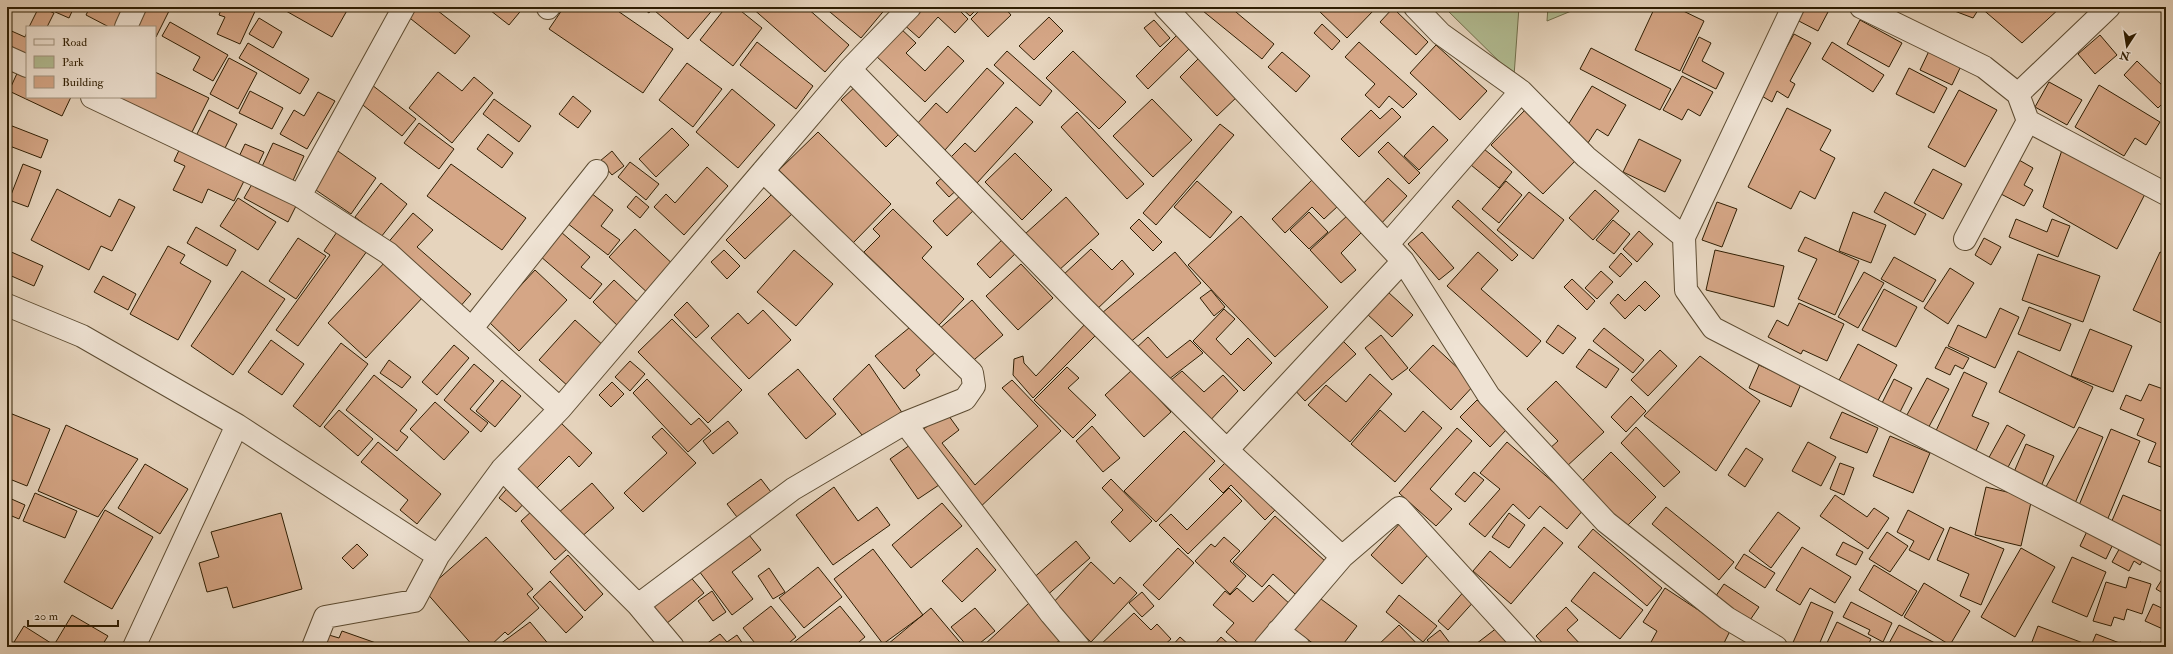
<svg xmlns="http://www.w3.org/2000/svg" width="2173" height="654" font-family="'IM FELL Double Pica',serif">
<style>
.green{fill:#b2bd93;stroke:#706e4b}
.building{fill:#d5a686;stroke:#2f1e03}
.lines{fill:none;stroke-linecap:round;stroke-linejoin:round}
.minor-casing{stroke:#5d4c32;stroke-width:24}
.minor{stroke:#efe3d4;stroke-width:22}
</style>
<rect width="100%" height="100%" fill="#e6d4bd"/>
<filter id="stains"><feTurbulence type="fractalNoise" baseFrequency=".005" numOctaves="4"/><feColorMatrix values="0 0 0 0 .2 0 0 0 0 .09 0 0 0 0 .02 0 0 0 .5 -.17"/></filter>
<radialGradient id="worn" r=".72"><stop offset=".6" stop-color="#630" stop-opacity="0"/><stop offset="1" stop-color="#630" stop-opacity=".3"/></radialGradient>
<path class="green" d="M1444 7H1519L1514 76Z
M1548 7H1581L1547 21Z"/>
<path class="building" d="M39 7 54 13 47 27H29Z
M55 7H74L69 18 53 11Z
M90 7H126L116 27H109L86 15Z
M139 7H171L156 37 155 27H136Z
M222 7H257L240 44 217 34 225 17 219 15Z
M279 7H349L332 37Z
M412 7H433L470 36 455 54 406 15Z
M486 7H524L509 25Z
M564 7H612L673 49 643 93 549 29Z
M641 7H653L649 13Z
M659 7H715L688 39 655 11Z
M726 7H736L762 28 733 66 700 40Z
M751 7H806L849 45 825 72Z
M824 7 852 8 887 7 861 38Z
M916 7H956L968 19 955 33 938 17 919 38 902 23Z
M960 7H979L970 16Z
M983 7H1004L1011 15 988 37 971 19Z
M1206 7H1230L1274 44 1262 59 1203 11Z
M1323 7H1371L1374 10 1347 38 1319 11Z
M1655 7H1675L1704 21 1680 71 1635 50Z
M1801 7H1819L1828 12 1818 31 1795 19Z
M1944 7H1980L1973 18Z
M1980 7H2061L2022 43Z
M1393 8 1428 42 1416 55 1380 22Z
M1049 17 1063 31 1034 60 1019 46Z
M259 18 282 32 273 48 249 34Z
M1154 20 1170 38 1160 47 1144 28Z
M1860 20 1902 43 1889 67 1847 44Z
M170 22 228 55 213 81 193 70 200 57 162 36Z
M1322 24 1340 41 1332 50 1314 33Z
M899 27 916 43 906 53 925 71 948 46 964 61 925 102 874 54Z
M7 29 25 37 27 32V60L7 51Z
M1794 34 1811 43 1790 81 1795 84 1788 98 1777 91 1772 102 1760 95Z
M1177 35 1190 48 1148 89 1136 76Z
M2100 35 2117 55 2095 74 2078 54Z
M1699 37 1711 43 1702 61 1724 73 1716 89 1682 72Z
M757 42 813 86 796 109 740 65Z
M1359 42 1417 94 1403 108 1389 96 1379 108 1365 95 1375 84 1345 57Z
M1832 42 1884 75 1873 92 1822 59Z
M248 43 309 79 300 94 239 58Z
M1436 45 1487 91 1460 120 1410 73Z
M1591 48 1671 89 1660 110 1580 69Z
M1007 51 1052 91 1040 106 994 65Z
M1073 51 1126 102 1099 129 1046 78Z
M1929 51 1961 66 1952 85 1920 70Z
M1282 52 1310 76 1296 92 1268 67Z
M1201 56 1239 95 1217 116 1180 77Z
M229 58 257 73 238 109 210 94Z
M2137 61 2166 89V100L2158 108 2124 75Z
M687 63 722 89 693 127 659 100Z
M987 68 1004 83 945 150 916 125 936 103 947 113Z
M1909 68 1947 88 1934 113 1896 94Z
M19 69 27 73V97H71L62 116 9 91Z
M155 72 209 98 188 140 103 97H155Z
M438 72 462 91 474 77 493 93 452 143 409 108Z
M1682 76 1713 92 1700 116 1688 109 1682 120 1663 110Z
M2049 82 2082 100 2067 125 2035 107Z
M858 84 903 130 886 147 841 100Z
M372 85 416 119 402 136 359 102Z
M2099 85 2160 122 2146 145 2135 138 2124 156 2075 127Z
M1592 86 1626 105 1608 136 1597 129 1586 146 1563 133Z
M732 89 775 125 738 168 696 132Z
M1959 90 1997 110 1965 167 1928 147Z
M250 91 283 108 272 129 239 113Z
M318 92 335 101 307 149 280 134 294 110 304 116Z
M573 96 591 111 578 128 559 114Z
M494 99 531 126 519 142 483 114Z
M1152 99 1192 140 1153 177 1113 136Z
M1016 107 1033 122 977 183 950 158 965 143 975 152Z
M1392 108 1401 117 1359 157 1341 139 1371 110 1380 119Z
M1787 108 1831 130 1820 150 1835 158 1815 199 1800 191 1791 209 1748 187Z
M1526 109 1578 158 1543 194 1491 145Z
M209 110 237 124 221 156 193 142Z
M1077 112 1144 184 1127 199 1061 127Z
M419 123 454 149 439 169 404 143Z
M7 124 48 140 41 158 7 145Z
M1220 124 1234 135 1156 225 1143 213Z
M1433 126 1448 140 1419 170 1404 156Z
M672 128 689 145 656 177 639 159Z
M818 132 891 204 853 243 779 170Z
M488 134 513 153 502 168 477 149Z
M1639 139 1681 160 1665 192 1623 172Z
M1388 142 1420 173 1409 184 1378 152Z
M273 143 304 156 290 187 259 173Z
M245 144 264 152 255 171 236 163Z
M181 146 246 177 234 201 208 189 202 203 173 190 185 166 174 161Z
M2063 147 2146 192 2117 249 2043 207Z
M335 149 376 178 351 214 310 186Z
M1484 149 1512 172 1499 188 1471 165Z
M612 151 624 166 612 175 600 161Z
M1015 153 1052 190 1022 220 985 182Z
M2019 160 2033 168 2024 185 2033 190 2024 206 2001 194Z
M630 162 659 184 646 200 618 177Z
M23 164 41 171 28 207 9 200Z
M451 164 526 218 502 250 427 196Z
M707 167 728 186 684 235 654 207 666 194 675 203Z
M1933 169 1962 184 1943 219 1914 203Z
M947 173 960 187 949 197 936 183Z
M1388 178 1407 196 1378 227 1358 209Z
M255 179 298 202 288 222 244 198Z
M1313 179 1338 206 1324 219 1312 207 1285 233 1272 219Z
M1197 181 1232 212 1210 238 1174 207Z
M1506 181 1522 195 1499 223 1482 209Z
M381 183 407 204 381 237 355 217Z
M57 189 110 217 119 199 135 207 112 251 101 246 89 270 31 240Z
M1595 190 1619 211 1593 240 1569 218Z
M775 191 795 211 745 259 726 240Z
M1529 192 1564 220 1533 259 1497 230Z
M1885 192 1926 214 1915 235 1874 212Z
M591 193 613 210 601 226 620 240 608 255 567 223Z
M963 193 977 207 947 236 933 221Z
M636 196 649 207 640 218 627 207Z
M1066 197 1099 234 1058 271 1025 234Z
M238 198 276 222 258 250 220 226Z
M1458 200 1518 255 1512 261 1452 207Z
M1717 202 1737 209 1722 247 1702 240Z
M893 209 932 247 922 258 964 299 939 325 864 252 880 236 873 229Z
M1309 212 1328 232 1309 249 1290 230Z
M1853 212 1886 225 1871 263 1839 251Z
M413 213 433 230 417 247 471 294 459 308 386 245Z
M1348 215 1363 231 1341 253 1356 270 1341 283 1310 250Z
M1241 216 1328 307 1275 357 1188 265Z
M1139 219 1162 242 1153 251 1130 228Z
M2016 219 2047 232 2052 219 2070 226 2058 257 2009 237Z
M1613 220 1630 234 1614 254 1596 240Z
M341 226 370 247 298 346 276 330 330 255 324 251Z
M196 227 236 250 227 266 187 243Z
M635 229 677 268 651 296 609 257Z
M1639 231 1653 244 1637 262 1623 249Z
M561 232 590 257 581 267 602 284 590 299 540 256Z
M1422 232 1454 268 1439 280 1408 244Z
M1005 237 1018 251 990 278 977 264Z
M1805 237 1859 261 1835 315 1798 299 1817 259 1798 251Z
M298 238 326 256 296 299 269 281Z
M1984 238 2001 247 1991 265 1975 255Z
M168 246 185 255 180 263 211 281 178 340 130 314Z
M1091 249 1112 270 1122 260 1134 274 1095 311 1062 276Z
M724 250 740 266 727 279 711 262Z
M794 250 833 284 796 326 757 292Z
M1715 250 1784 266 1774 307 1706 290Z
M9 251 43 266 34 286 7 274V256Z
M1175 252 1201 283 1128 344 1102 313Z
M1478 252 1498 270 1481 289 1541 341 1527 357 1447 286Z
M2160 252 2166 254V325L2133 310Z
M1621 253 1632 264 1620 277 1609 267Z
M2038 254 2100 276 2083 322 2022 300Z
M1894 257 1936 280 1923 302 1881 279Z
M386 261 424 296 366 358 328 323Z
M1021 264 1053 298 1018 330 986 296Z
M1950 268 1974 283 1948 324 1924 308Z
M535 270 567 300 519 351 488 321Z
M242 271 285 299 233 375 191 346Z
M1601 271 1613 282 1597 299 1585 288Z
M1864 272 1884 283 1858 328 1838 317Z
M103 276 136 294 128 310 94 292Z
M1572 279 1595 301 1587 310 1564 287Z
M614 280 643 307 621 329 593 302Z
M1645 281 1660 296 1645 311 1639 305 1625 319 1610 303 1618 294 1625 301Z
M1884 289 1917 307 1896 347 1862 330Z
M1211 290 1225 307 1214 316 1200 298Z
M1388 292 1413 315 1392 337 1367 314Z
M972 300 1003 335 968 365 938 330Z
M687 302 709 326 696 338 674 315Z
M1799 303 1844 324 1827 361 1803 350 1801 354 1768 337 1777 320 1788 326Z
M2029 307 2071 324 2060 351 2018 334Z
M2000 308 2019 317 1995 368 1948 346 1958 325 1986 338Z
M1224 309 1235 319 1216 339 1231 355 1248 338 1272 363 1244 391 1193 341Z
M763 310 791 340 749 379 711 338 738 313 748 324Z
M672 319 742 390 708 423 638 352Z
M575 320 605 347 569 387 539 360Z
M1087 322 1098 333 1033 398 1013 375 1014 359 1023 356 1024 363 1036 376Z
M915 323 938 350 916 370 920 375 904 389 875 356Z
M1558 325 1576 338 1563 354 1546 342Z
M1604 328 1644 360 1633 373 1593 341Z
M2090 329 2132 346 2113 392 2071 376Z
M1381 335 1408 368 1392 380 1365 348Z
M1148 337 1167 358 1190 340 1203 353 1164 383 1134 350Z
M1341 339 1356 354 1305 401 1291 386Z
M271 340 304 364 282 395 248 372Z
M341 343 368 364 320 427 293 406Z
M1858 344 1897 365 1875 406 1836 386Z
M454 345 469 358 437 395 422 382Z
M1433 345 1475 384 1451 410 1409 370Z
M1946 347 1969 358 1963 369 1955 365 1950 375 1935 368Z
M1589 349 1619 369 1606 388 1576 367Z
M1660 350 1677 366 1648 396 1631 380Z
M2018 351 2093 387 2074 428 1999 392Z
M1700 356 1760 401 1716 471 1644 416Z
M389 360 411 377 402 388 380 373Z
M630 361 645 374 630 391 615 377Z
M474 364 494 381 470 409 488 423 481 432 444 400Z
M869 364 903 414 862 435 833 399Z
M1759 365 1801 384 1791 407 1749 388Z
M1067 367 1079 378 1068 388 1096 415 1073 438 1034 400Z
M798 369 836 414 806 439 768 394Z
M1132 370 1171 412 1144 437 1105 395Z
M1182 371 1204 392 1223 375 1238 391 1204 427 1165 385Z
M1964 372 1987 383 1972 416 1989 423 1973 457 1933 437Z
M1370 374 1392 394 1350 442 1308 405 1326 385 1346 402Z
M374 375 417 410 400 431 408 437 397 451 346 410Z
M1927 378 1949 389 1924 436 1902 424Z
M647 379 691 425 699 418 711 431 688 452 633 393Z
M1894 379 1912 388 1898 416 1880 407Z
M502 380 521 396 495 427 476 411Z
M1012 380 1061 431 976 511 917 434 946 412 959 430 942 443 975 485 1038 426 1002 388Z
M1556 381 1604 432 1566 467 1549 449 1558 441 1527 409Z
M612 382 624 394 611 407 599 395Z
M2149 384 2166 390V469L2148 462 2156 443 2137 435 2144 419 2120 409 2126 395 2141 401Z
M1631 396 1646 411 1626 432 1611 417Z
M1477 400 1507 429 1490 447 1460 417Z
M435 402 469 432 444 460 410 429Z
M339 410 373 439 358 456 324 427Z
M1380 410 1405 432 1423 411 1442 428 1395 482 1351 444Z
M7 412 50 429 27 486 7 478Z
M1842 412 1878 428 1867 453 1830 438Z
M559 421 592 453 579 467 569 456 535 490 513 469Z
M728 421 738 433 713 454 703 441Z
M66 425 138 459 98 517 38 491Z
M2007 425 2025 435 2006 471 1987 461Z
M1092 426 1120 458 1103 472 1076 441Z
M1636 427 1680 472 1664 487 1621 443Z
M2079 427 2103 437 2073 508 2042 494Z
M662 428 696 463 643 512 624 493 667 453 652 437Z
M1457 428 1472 441 1430 489 1452 509 1436 526 1399 493Z
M2111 429 2140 441 2106 523 2077 510Z
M1184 431 1215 461 1156 522 1124 491Z
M1890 436 1930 453 1913 493 1873 476Z
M378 442 441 494 417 524 400 510 408 500 361 462Z
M1507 442 1584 509 1567 529 1540 506 1529 519 1513 504 1485 537 1469 524 1500 489 1480 473Z
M1808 442 1836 457 1821 486 1792 471Z
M2026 444 2054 456 2039 491 2011 479Z
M910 445 939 485 918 499 890 459Z
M1746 448 1763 459 1745 487 1728 475Z
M1611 452 1656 497 1624 529 1579 484Z
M1227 461 1276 509 1265 520 1231 485 1223 493 1209 479Z
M1840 463 1854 468 1844 495 1830 489Z
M145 464 188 489 160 534 118 508Z
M1474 472 1484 480 1465 502 1455 494Z
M761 479 774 496 740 521 727 504Z
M1111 479 1152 521 1130 542 1111 522 1123 510 1102 488Z
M592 483 614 508 579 539 557 514Z
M510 485 527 500 516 512 499 498Z
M834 487 858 521 877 507 890 525 833 565 796 515Z
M1986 487 2032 498 2021 546 1975 535Z
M1229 488 1242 501 1188 554 1159 525 1171 514 1187 530Z
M35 493 77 511 65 538 23 521Z
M1835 495 1867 517 1874 508 1889 518 1868 549 1820 516Z
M2123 495 2166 513V537L2160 551 2108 530Z
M7 497 25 505 19 519 7 514Z
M942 503 962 526 911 568 892 545Z
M1666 507 1734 562 1719 580 1652 524Z
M105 510 153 537 112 609 64 582Z
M533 510 567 549 555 560 521 521Z
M1908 510 1944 529 1929 560 1909 550 1914 541 1897 532Z
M1778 512 1800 528 1771 568 1749 551Z
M281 513 302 589 233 608 227 587 207 592 199 563 219 557 211 532Z
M1509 513 1525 525 1509 548 1492 537Z
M1275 516 1325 561 1295 594 1273 574 1262 587 1233 562Z
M1403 520 1434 548 1402 584 1371 555Z
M1544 527 1563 543 1511 604 1473 571 1490 551 1510 568Z
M1950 527 2004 549 1981 605 1960 596 1969 574 1937 560Z
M2089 527 2115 540 2106 559 2080 546Z
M1593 529 1662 588 1647 606 1578 547Z
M745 530 761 550 732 572 753 599 732 615 696 567Z
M1887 532 1908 546 1890 572 1869 559Z
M486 537 533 589 527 594 539 608 508 635 505 632 489 647H474L425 591Z
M1224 537 1240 551 1230 561 1246 576 1230 594 1195 561 1211 544 1215 547Z
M1076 541 1090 558 1045 597 1031 580Z
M1843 542 1863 552 1856 565 1836 555Z
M357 544 368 555 353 569 342 558Z
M2122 544 2145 556 2140 565 2134 561 2129 571 2112 562Z
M1802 547 1851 577 1835 603 1810 588 1800 605 1776 590Z
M977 548 996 570 962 602 942 581Z
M1178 548 1194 563 1159 600 1143 585Z
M2021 548 2055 567 2015 637 1981 617Z
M873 549 923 615 883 644 834 579Z
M1744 554 1775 573 1765 588 1735 568Z
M568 555 603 594 585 611 550 572Z
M2072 557 2106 572 2087 617 2052 602Z
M1091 562 1114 584 1120 577 1137 593 1091 642 1051 605Z
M1874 565 1917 591 1902 616 1859 590Z
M818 567 842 597 804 628 779 598Z
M769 568 785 592 773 599 758 576Z
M1594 572 1643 610 1620 639 1571 601Z
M2166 573V595L2156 589Z
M688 574 704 593 661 628 645 609Z
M2129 577 2151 584 2142 614 2127 609 2124 620 2114 617 2111 626 2093 621 2106 582 2126 588Z
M550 581 583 617 566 633 533 597Z
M1924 583 1970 611 1950 645 1904 617Z
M1724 584 1759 607 1746 626 1711 603Z
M1269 585 1291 605 1252 647H1243L1226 632 1234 623 1213 605 1225 591 1230 595 1237 588 1253 602Z
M1665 588 1730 631 1722 647H1656L1650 644 1657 631 1643 622Z
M1466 589 1477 598 1448 630 1438 621Z
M712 591 726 612 713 621 698 601Z
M1142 592 1154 606 1142 617 1129 603Z
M1399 595 1437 626 1423 642 1386 612Z
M1317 596 1357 626 1341 647H1318L1292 628Z
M1811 602 1833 612 1818 647H1791Z
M1851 602 1892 623 1883 642 1868 634 1870 630 1843 617Z
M1029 603 1062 638 1052 647 983 646Z
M2153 604 2166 610 2165 630 2145 621Z
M771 606 796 637 784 647H758L743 628Z
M840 606 865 637 853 647H788Z
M1566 607 1578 620 1567 630 1583 647H1546L1536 636Z
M931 608 964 647H891L888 644Z
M975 608 995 631 975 647H968L951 627Z
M1134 613 1151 630 1157 624 1171 639 1162 647H1098Z
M72 615 108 636 101 647H11L24 626 54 645Z
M530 622 551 647H496Z
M1837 622 1871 639 1867 647H1825Z
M1502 624 1520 647H1472Z
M1399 625 1420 647H1376Z
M1899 625 1937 644 1936 647H1887Z
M2038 626 2091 646 2096 634 2130 647H2030Z
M1440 630 1453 647H1433L1427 640Z
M342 631 376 643 374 647H325L329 635 339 638Z
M720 634 727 642 737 635 745 647 750 643 752 647H702Z
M1180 637 1191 647H1171Z
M1221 637 1232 647H1212Z
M2140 642 2151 647H2138Z"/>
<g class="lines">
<defs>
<path id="minor" d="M1165 7 1403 261 1489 396 1606 522 1727 618 1776 647
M1415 7 1441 34 1521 91 1586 157 1684 237 1686 290 1713 328 2166 561
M1861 7 1984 67 2018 94 2028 121 2166 194
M548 8 549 7
M126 27 135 7
M7 57 27 66
M850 69 1084 309 1227 450 1342 557
M2018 94 2109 7
M92 97 300 196 388 253 560 409
M300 196 404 7
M1684 237 1793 7
M1965 239 2028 121
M1388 244 1521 91
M7 305 82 336 237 425 438 556
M472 328 597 171
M905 423 1051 614 1079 647
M1227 450 1403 261
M502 469 638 605 673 647
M638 605 793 489 905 423 965 399 974 386 972 373 763 171
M1278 631 1299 647
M134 647 237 425
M313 647 325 617 414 601 438 556 502 469 560 409 850 69 910 7
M1265 647 1342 557 1399 508 1526 647"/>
</defs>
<use href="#minor" class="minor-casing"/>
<use href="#minor" class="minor"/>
</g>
<rect width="2173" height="654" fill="none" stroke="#e6d4bd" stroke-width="24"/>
<rect x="8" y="8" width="2157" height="638" fill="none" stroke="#2f1e03" stroke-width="2"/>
<rect x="12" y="12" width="2149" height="630" fill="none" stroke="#2f1e03"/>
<rect x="26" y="26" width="130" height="72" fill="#efe3d4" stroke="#a29480"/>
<rect x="34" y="39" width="20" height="6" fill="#efe3d4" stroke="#a29480"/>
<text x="62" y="46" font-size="12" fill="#2f1e03">Road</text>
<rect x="34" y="56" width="20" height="12" fill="#b2bd93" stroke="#a29480"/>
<text x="62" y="66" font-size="12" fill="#2f1e03">Park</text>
<rect x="34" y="76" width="20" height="12" fill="#d5a686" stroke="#a29480"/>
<text x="62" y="86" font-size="12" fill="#2f1e03">Building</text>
<g transform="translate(2127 46) rotate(192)" stroke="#efe3d4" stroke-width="3" paint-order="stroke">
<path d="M0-3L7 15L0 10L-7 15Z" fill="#2f1e03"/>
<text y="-6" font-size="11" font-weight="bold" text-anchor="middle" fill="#2f1e03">N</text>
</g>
<path d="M28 620v6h90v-6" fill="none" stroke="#2f1e03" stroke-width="2"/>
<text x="34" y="620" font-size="12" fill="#2f1e03" stroke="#efe3d4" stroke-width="3" paint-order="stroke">20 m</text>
<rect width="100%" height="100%" filter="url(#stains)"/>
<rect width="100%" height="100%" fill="url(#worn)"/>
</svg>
